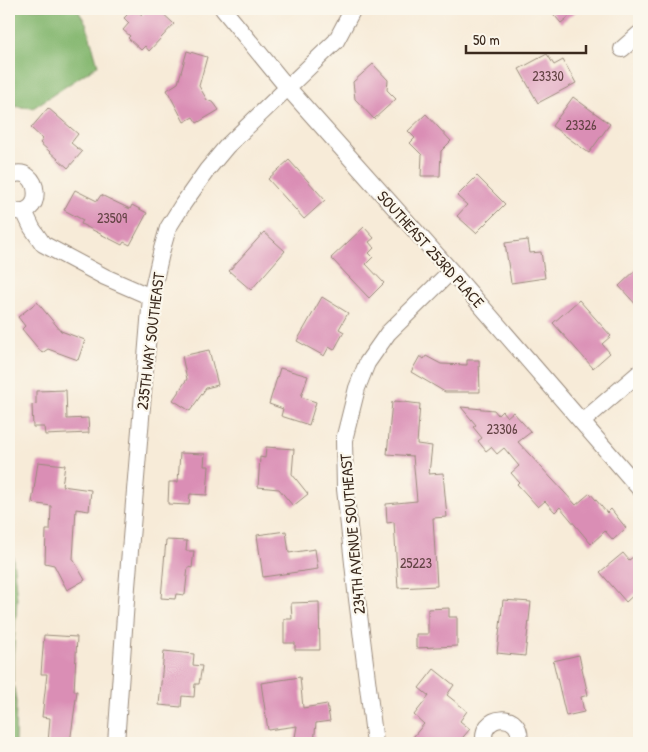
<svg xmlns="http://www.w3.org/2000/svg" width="648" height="752" font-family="'Patrick Hand',sans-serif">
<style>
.forest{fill:#88b973;stroke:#627248}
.building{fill:#da8eb5}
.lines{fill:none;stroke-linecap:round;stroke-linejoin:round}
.street-casing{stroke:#998a7b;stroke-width:18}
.street{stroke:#fff;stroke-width:16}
.labels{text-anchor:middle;stroke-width:4.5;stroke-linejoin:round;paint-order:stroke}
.number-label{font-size:14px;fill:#634344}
.street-label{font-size:16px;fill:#3b2a1e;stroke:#fbf7ec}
</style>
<rect width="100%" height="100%" fill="#fbf7ec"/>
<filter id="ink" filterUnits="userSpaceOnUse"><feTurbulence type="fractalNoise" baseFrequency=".02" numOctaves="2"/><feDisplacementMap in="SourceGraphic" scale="10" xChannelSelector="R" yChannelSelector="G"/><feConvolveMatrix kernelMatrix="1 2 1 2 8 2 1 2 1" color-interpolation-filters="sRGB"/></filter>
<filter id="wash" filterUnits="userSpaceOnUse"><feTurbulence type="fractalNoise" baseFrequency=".0096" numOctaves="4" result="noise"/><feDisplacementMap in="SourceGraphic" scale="20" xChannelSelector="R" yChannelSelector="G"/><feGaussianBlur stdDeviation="1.12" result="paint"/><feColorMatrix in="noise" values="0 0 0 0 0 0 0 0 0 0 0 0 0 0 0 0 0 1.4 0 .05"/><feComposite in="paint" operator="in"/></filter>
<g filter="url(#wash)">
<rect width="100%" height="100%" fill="#f7ebd8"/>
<path class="forest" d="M9 9H77L86 23 98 65 33 108 9 106Z
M9 531 11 539 17 599 13 661V681L16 702 15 743H9Z"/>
<g id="blocks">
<path class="building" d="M133 9H135L142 15 148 9H158L174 24 149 51 145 46 141 50 128 38 130 36 123 30 129 23 124 18Z
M549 9H579L561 23Z
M187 51 207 57 199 86 207 100 214 103 219 110 197 123 193 117 184 122 167 90 178 83Z
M547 54 554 65 563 60 576 83 538 103 519 69Z
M373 64 388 80 387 90 396 99 374 119 355 99 353 82Z
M573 97 610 124 589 153 552 126Z
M48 108 78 134 71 143 82 152 68 168 40 143 43 139 31 128Z
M426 114 451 141 441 151 440 176H421L422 155 410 143 415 138 408 131Z
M289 160 325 200 304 219 268 179Z
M477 176 505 204 476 233 457 216 467 205 457 196Z
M75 190 97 201 101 195 130 209 132 205 147 213 130 245 124 242 122 245 81 224 83 220 64 210Z
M364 227 374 238 369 242 374 248 369 253 373 257 366 264 384 283 369 298 331 258Z
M264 232 285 251 251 290 229 271Z
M528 240 530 253 541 252 545 278 511 283 505 243Z
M639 267V308L619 286Z
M322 297 348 313 339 329 344 332 334 350 329 347 324 356 297 341Z
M579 300 611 336 602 344 610 353 593 368 553 323Z
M37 302 61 331 85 340 78 360 48 349 42 353 22 329 25 326 18 317Z
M209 350 218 385 206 388 190 411 173 400 187 379 182 356Z
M420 356 424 359 426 356 441 364 467 365V360H479L480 392H445L411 372Z
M280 368 308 376 301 397 316 402 309 425 281 416 283 409 269 404Z
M66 390 67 419 88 418 89 433 45 435 44 427H33L32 405 36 404V391Z
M395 401 420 404 417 444 432 446 429 474 443 473 447 517 433 518 437 586 398 588 394 522 387 523 386 504 417 501 413 456 387 454 392 402 394 403Z
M461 407 494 410 498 415 502 411 507 417 513 412 531 432 518 442 576 505 590 493 607 513 611 509 626 528 613 540 605 531 591 544 560 507 555 512 545 501 538 507 517 484 519 482 511 473 519 466 504 448 497 454 491 447 486 451 478 441 482 438 473 427 476 425Z
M266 447 294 449 292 474 308 494 293 506 279 489 258 487 260 457 265 458Z
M180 453 205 454 204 466H209L207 495 190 494 189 505 168 504 169 482H178Z
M38 462 65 465 62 486 91 490 89 511 76 509 73 559 85 580 67 590 54 565 45 563 46 530H50L51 506 32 503Z
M286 531 289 553 315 549 318 569 263 577 257 535Z
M166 540 187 541 186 551H194L192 568 188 567 185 595 176 594 175 599 161 598Z
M623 553 629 560 633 557 639 565V590L626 602 600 572Z
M503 600 531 602 525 656 497 653Z
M319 602 320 650H295V643H284V619H292L291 603Z
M449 608V617H457V646L416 648V634H428V609Z
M44 635 77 637 74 691H77L70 743H48L50 718 42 717 47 674H41Z
M164 651 194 654 193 665 202 666 199 684H195L194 697 182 696 181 707 159 705Z
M579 655 588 695 581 697 584 712 566 716 553 661Z
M434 669 454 685 447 695 467 711 460 721 470 729 458 743H408L424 724 414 715 429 696 419 688Z
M300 677 303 708 327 704 330 721 316 723 314 743H294L297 726 268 730 261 683Z"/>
</g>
</g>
<g filter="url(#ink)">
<use href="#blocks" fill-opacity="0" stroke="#998a7b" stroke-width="1"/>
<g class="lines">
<defs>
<path id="street" d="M223 9 287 87 451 271 639 488
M622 49 639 34
M9 176C42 160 47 224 9 209
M24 211 32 228 43 244 105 277 151 297
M582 422 639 373
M116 743 127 587 151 297 162 249 168 228 183 204 207 170 227 146 336 41 353 9
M375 743 356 591 345 489 344 440 357 388 367 363 388 333 451 271
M485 743C477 714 525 709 519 743"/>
</defs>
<use href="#street" class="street-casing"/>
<use href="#street" class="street"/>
</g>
</g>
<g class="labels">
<g class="number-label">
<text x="548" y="81">23330</text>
<text x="581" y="130">23326</text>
<text x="112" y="223">23509</text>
<text x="502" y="434">23306</text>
<text x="416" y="568">25223</text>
</g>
<g class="street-label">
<text transform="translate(431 249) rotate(48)" y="6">SOUTHEAST 253RD PLACE</text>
<text transform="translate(150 341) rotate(-83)" y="6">235TH WAY SOUTHEAST</text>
<text transform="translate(352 534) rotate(-95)" y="6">234TH AVENUE SOUTHEAST</text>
</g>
</g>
<rect width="648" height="752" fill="none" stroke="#fbf7ec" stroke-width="30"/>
<path d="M466 45v8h120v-8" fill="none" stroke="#3b2a1e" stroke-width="2.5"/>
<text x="473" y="45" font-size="15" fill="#3b2a1e" stroke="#fbf7ec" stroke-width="4" paint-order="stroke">50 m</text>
</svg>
